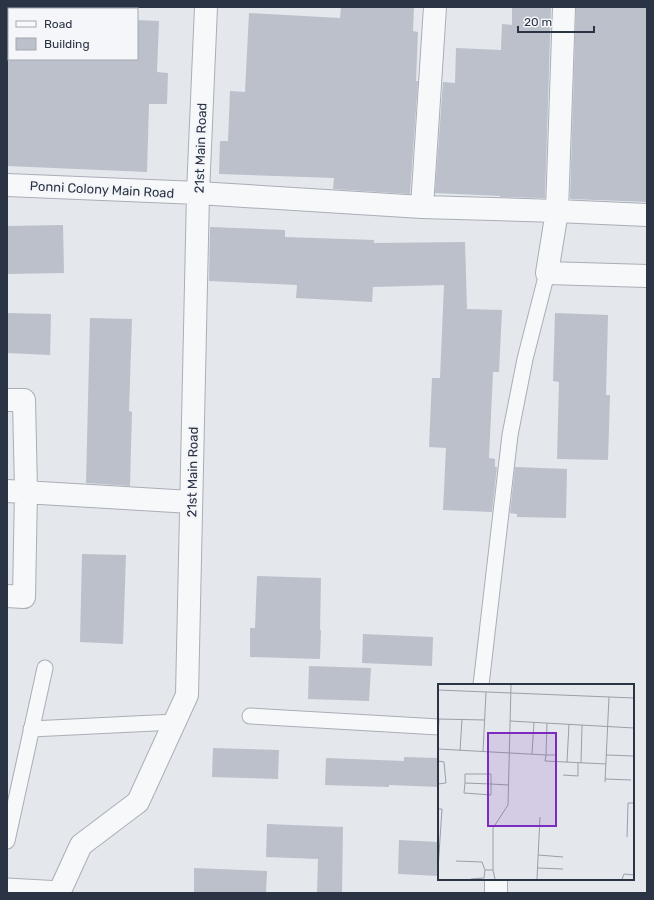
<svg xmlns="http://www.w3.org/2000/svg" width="654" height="900" font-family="Rubik,sans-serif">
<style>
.building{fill:#bbc0ca}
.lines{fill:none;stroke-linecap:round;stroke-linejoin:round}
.service-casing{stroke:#a9aeb7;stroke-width:17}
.minor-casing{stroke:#a9aeb7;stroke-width:24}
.service{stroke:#f7f8fa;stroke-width:15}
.minor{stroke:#f7f8fa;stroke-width:22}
.labels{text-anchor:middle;stroke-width:4;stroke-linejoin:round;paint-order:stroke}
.street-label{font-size:13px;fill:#2b3445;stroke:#f4f6f9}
.inset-road{fill:none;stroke:#9a9fa9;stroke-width:1}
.view{fill:#7b2cbf;fill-opacity:0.15;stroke:#7b2cbf;stroke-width:2}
.inset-edge{fill:none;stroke:#2b3445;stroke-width:2}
</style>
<rect width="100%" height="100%" fill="#e4e7ec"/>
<path class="building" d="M341 7H414L413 31 418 32 416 81H418L410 194 333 189 334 178 219 174 220 141H228L230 91 245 92 249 13 340 18Z
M512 7H551L545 198 500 197V196L435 193 443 82 455 83 456 48 501 50 502 24 512 25Z
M576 7H647V202L571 199 570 198Z
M137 20 159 21 157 72 168 73 167 104H149L147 172 7 166V59H137Z
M63 225 64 273 7 274V226Z
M210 227 285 230V237L374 240V243L465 242 467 309 502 310 499 372H493L489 458 495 459V467H497L492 512 443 510 446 448 429 447 432 378H440L444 285 373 287 372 302 296 298 297 285 209 281Z
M7 313 51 314 50 355 7 353Z
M555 313 608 315 606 395H610L608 460 557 459 559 382 553 381Z
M90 318 132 319 129 411 132 412 130 486 86 483Z
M515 467 567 469 566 518 517 517V514L510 513Z
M82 554 126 555 123 644 80 642Z
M257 576 321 578 320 630H321L320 659 250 657V628H255Z
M363 634 433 637 432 666 362 663Z
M309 666 371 668 369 701 308 699Z
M213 748 279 750 278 779 212 777Z
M404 757 439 758V787L389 785V787L325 785 326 758 404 761Z
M267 824 343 827 342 893H317L318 859 266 857Z
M399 840 439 842V876L398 874Z
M194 868 267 871 266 893H194Z"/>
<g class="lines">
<defs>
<path id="service" d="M481 685 510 435 525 359 547 273
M250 716 439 727
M31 729 175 722
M7 841 45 668
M7 886 61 889"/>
<path id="minor" d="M564 7 557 211 647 215
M7 185 198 193 422 207 557 211 547 273 647 276
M422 207 435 7
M7 400H24L26 491 24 597 7 596
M7 491 191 502
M59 893 81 845 138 802 187 695 198 193 206 7
M496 893V879"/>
</defs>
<use href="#service" class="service-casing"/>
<use href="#minor" class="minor-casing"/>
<use href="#service" class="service"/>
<use href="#minor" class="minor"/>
</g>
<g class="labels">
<g class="street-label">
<text transform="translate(200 148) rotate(-88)" y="5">21st Main Road</text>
<text transform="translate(102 189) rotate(3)" y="5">Ponni Colony Main Road</text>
<text transform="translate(192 472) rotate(-89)" y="5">21st Main Road</text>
</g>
</g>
<g transform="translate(438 684)">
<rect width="196" height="196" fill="#e4e7ec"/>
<path class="inset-road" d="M0 6 196 14M0 35 47 36M72 37 196 44M109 39 108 71H119M0 48 1 35M0 65 108 71 107 77 168 80M22 67 24 35M45 68 48 8M94 70 96 38M168 71 196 72M0 77 6 78 8 99 0 100M129 78 131 40M143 79 144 41M125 91 140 92V78M167 95 193 96M167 98 171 13M27 99 53 100V111L26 109 27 99V90H53V100L70 101M0 125H4L0 185M189 153 190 119H196M100 171 125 173M18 177 44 178 47 186H55M100 184 125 185M33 195 46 194 47 186M57 195 55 186V144L70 121 73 1M99 195 102 133M184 195 186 190 196 191"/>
<path class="view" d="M50 49H118V142H50Z"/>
<rect width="196" height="196" class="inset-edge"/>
</g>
<rect width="654" height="900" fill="none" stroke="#2b3445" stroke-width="16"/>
<rect x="8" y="8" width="130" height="52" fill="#f4f6f9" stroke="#a4a8b1"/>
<rect x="16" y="21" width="20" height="6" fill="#f7f8fa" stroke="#a4a8b1"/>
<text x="44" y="28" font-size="12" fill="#2b3445">Road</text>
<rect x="16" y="38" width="20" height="12" fill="#bbc0ca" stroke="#a4a8b1"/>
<text x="44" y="48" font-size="12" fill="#2b3445">Building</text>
<path d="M518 26v6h76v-6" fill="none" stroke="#2b3445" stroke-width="2"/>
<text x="524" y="26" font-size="12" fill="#2b3445" stroke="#f4f6f9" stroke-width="3" paint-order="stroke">20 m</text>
</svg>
